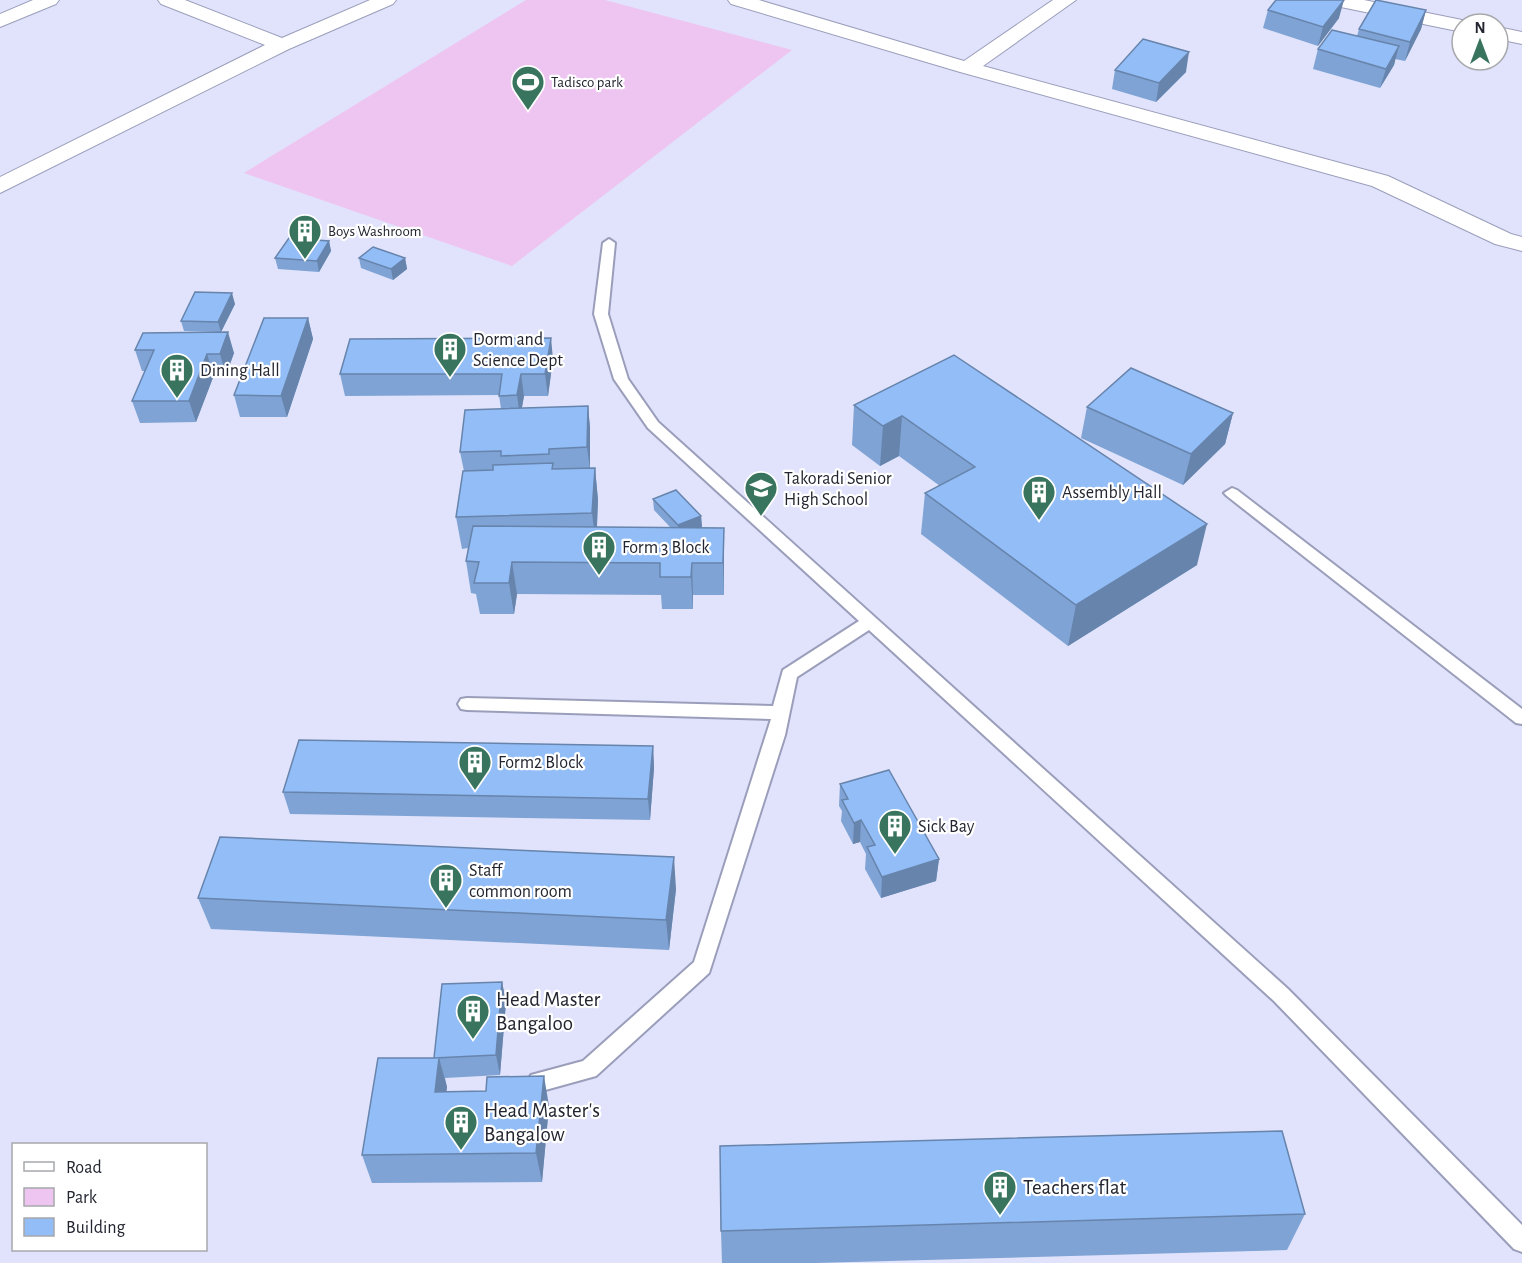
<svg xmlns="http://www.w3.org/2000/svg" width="1522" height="1263" font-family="'Alegreya Sans',sans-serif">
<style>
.green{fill:#eec5f1}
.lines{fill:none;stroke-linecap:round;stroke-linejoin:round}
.lane-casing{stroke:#9a9eba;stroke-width:4}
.street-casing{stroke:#9a9eba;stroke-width:2}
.lane{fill:#fff;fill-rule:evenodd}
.street{fill:#fff;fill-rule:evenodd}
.wall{fill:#7ea3d4}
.shaded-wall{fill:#6784ac}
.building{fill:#93bdf6;stroke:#6784ac;stroke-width:1.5}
.labels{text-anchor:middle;stroke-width:4.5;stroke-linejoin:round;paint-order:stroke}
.far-poi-label{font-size:15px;fill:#232530;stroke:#fff;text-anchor:start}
.poi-label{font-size:18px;fill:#232530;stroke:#fff;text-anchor:start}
.near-poi-label{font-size:21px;fill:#232530;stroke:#fff;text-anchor:start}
</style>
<rect width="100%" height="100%" fill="#e0e3fb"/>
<path class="green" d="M526 0H605L792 50 512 266 244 173Z"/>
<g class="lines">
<defs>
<path id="lane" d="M609 239 615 243 608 314 628 379 658 422 1288 989 1522 1225V1252L1514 1249 1274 1001 869 630 797 677 785 735 709 973 596 1076 538 1092 531 1089 527 1082 531 1075 583 1061 694 962 771 719 467 710 461 709 458 704 461 699 467 698 773 706 783 670 859 621 648 428 614 379 594 314 603 243Z
M1232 488 1237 490 1522 709V724L1516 723 1227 496 1224 493Z"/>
<path id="street" d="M33 0H59L56 4 0 27V14Z
M158 0H185L282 38 370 0H396L393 4 289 49 0 193V177L265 45 161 4Z
M728 0H759L964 61 1053 0H1076L983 66 1388 176 1511 234 1522 237V251L1495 244 1372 186 960 72 731 4Z
M1326 0H1364L1462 20 1471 24H1462V32L1336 6 1329 4Z
M1498 27 1522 32V44L1498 39Z"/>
</defs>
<use href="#lane" class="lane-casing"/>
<use href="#street" class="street-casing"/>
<use href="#lane" class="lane"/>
<use href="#street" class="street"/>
</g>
<path class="wall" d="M1268 10 1339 18 1318 46 1263 28Z
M1426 10 1421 29 1405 61 1395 59 1394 65 1380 88 1313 69 1318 49 1357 36 1359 29Z
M1115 70 1186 72 1156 102 1112 89Z
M329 241 331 251 319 272 278 269 275 258Z
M359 258H405L407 269 393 280 361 268Z
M235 304 221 332 234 353 226 375H214L196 422 140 423 132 401 145 371H142L135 350 218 332 184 331 181 321Z
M308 318 313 339 287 417H240L234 395Z
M954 355 1197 565 1068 646 921 534 925 493 940 486 899 456 880 466 852 445 854 405Z
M553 359 548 396H524L522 408 588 406 590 428V468H595L598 500 597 527H670L654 510 653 499 701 516 702 527 700 528H724V595H693V609H662L661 595 517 594 514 614H480L476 594 471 593 466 561 468 548 462 549 456 517 464 471 460 452 501 409 499 395 345 396 340 374Z
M1087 407 1233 413 1225 444 1183 485 1081 438Z
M653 746 654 768 650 820 290 814 283 792Z
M840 784 939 859 936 881 881 898 865 869 866 854 860 842 853 844 841 821 842 811 839 806Z
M676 889 669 950 211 929 198 898Z
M502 982 506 1002 500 1075 445 1078 447 1087 446 1092 549 1106 542 1182 372 1183 362 1155 434 1058Z
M1305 1214 1287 1250 816 1263H722L721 1231Z"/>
<path class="shaded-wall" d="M1344 0 1339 18 1318 46 1323 27Z
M1426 10 1421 29 1405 61 1410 42Z
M1399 46 1394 65 1380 88 1386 69Z
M1189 52 1186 72 1156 102 1159 83Z
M329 241 331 251 319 272 317 261Z
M405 258 407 269 393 280 391 269Z
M232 293 235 304 221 332 218 322Z
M308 318 313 339 287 417 281 396Z
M228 332 234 353 226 375 220 354Z
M551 338 553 359 548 396 545 374Z
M207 354 214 375 196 422 189 401Z
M521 374 524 396 520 417 517 395Z
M588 406 590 428V469L587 447Z
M1233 413 1225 444 1183 485 1191 454Z
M902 416 899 456 880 466 883 426Z
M595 468 598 500 596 545 592 513Z
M701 516 702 527 678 537V525Z
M1207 524 1197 565 1068 646 1076 605Z
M724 528V595L723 563Z
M512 562 517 594 514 614 509 583Z
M692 563 693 595V609L691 577Z
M653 746 654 768 650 820 648 799Z
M861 820 860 842 853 844 854 823Z
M674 857 676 889 669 950 666 920Z
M939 859 936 881 881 898 882 877Z
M502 982 506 1002 500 1075 496 1055Z
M439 1058 447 1087 443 1121 435 1092Z
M544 1076 549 1106 542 1182 536 1153Z"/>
<path class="building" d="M1276 0H1344L1323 27 1268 10Z
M1376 0 1426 10 1410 42 1359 29Z
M1332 30 1399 46 1386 69 1318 49Z
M1143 39 1189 52 1159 83 1115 70Z
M289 238 329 241 317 261 275 258Z
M373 247 405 258 391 269 359 258Z
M195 292 232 293 218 322 181 321Z
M264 318H308L281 396 234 395Z
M228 332 220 354H207L189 401H132L154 350H135L143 333Z
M551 338 545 374H521L517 395 499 396 502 374H340L350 339Z
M954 355 1207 524 1076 605 925 493 975 467 902 416 883 426 854 405Z
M1131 368 1233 413 1191 454 1087 407Z
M588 406 587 447 549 449V454L501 456V451L460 452 465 410Z
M553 463 552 469 595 468 592 513 456 517 463 471 493 470V465Z
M676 490 701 516 678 525 653 499Z
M473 526 724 528 723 563H692L691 577H660V563L512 562 509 583H474L479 562 466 561Z
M299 740 653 746 648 799 283 792Z
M889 770 939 859 882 877 867 847 875 845 861 820 854 823 842 800 848 799 840 784Z
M220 837 674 857 666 920 198 898Z
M502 982 496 1055 434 1058 442 984Z
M378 1058H439L435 1092 486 1091 487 1077 544 1076 536 1153 362 1155Z
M1282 1131 1305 1214 721 1231 720 1146Z"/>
<defs>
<symbol id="stadium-pin" viewBox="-11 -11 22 30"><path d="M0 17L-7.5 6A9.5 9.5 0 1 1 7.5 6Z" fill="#39745e" stroke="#fff"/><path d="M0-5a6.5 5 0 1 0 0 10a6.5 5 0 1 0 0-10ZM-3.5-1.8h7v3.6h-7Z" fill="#fff"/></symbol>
<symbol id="building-pin" viewBox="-11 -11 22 30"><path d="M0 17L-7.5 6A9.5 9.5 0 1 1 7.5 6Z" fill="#39745e" stroke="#fff"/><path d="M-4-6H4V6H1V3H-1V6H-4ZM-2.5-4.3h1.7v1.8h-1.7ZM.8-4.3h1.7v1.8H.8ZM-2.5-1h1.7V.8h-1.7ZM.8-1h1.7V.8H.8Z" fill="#fff"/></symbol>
<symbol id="school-pin" viewBox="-11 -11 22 30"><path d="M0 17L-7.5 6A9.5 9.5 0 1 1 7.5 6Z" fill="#39745e" stroke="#fff"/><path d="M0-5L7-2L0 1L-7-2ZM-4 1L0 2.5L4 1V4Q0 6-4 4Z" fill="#fff"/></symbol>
</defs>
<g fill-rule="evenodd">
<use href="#stadium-pin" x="509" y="63" width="38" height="52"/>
<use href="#building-pin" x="286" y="212" width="38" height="52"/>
<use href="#building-pin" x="431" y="330" width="38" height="52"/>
<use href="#building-pin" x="158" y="351" width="38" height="52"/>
<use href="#school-pin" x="742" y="469" width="38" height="52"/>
<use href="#building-pin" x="1020" y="473" width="38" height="52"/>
<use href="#building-pin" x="580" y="528" width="38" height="52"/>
<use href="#building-pin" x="456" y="743" width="38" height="52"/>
<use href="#building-pin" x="876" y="807" width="38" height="52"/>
<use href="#building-pin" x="427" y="861" width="38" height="52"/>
<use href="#building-pin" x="454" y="992" width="38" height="52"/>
<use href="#building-pin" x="442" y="1103" width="38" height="52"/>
<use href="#building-pin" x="981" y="1168" width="38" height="52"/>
</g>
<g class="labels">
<g class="far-poi-label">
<text x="551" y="87">Tadisco park</text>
<text x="328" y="236">Boys Washroom</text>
</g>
<g class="poi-label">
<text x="473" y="345">Dorm and<tspan x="473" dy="21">Science Dept</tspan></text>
<text x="200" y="376">Dining Hall</text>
<text x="784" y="484">Takoradi Senior<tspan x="784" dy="21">High School</tspan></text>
<text x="1062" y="498">Assembly Hall</text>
<text x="622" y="553">Form 3 Block</text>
<text x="498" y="768">Form2 Block</text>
<text x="918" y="832">Sick Bay</text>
<text x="469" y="876">Staff<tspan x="469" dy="21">common room</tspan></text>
</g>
<g class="near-poi-label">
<text x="496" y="1006">Head Master<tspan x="496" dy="24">Bangaloo</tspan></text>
<text x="484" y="1117">Head Master's<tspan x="484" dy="24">Bangalow</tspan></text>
<text x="1023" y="1194">Teachers flat</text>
</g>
</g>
<rect x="12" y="1143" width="195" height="108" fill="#ffffff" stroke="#a7a8ac" stroke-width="1.5"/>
<rect x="24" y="1162" width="30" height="9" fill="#ffffff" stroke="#a7a8ac" stroke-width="1.5"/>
<text x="66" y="1173" font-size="18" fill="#232530">Road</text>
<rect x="24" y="1188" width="30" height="18" fill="#eec5f1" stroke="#a7a8ac" stroke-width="1.5"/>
<text x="66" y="1203" font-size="18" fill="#232530">Park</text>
<rect x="24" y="1218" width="30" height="18" fill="#93bdf6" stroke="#a7a8ac" stroke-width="1.5"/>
<text x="66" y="1233" font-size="18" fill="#232530">Building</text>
<g transform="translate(1480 42)"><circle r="28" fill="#ffffff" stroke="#a7a8ac" stroke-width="1.5"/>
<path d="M0-4.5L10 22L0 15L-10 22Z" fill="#39745e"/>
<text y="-9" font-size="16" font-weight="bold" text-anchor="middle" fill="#232530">N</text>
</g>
</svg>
